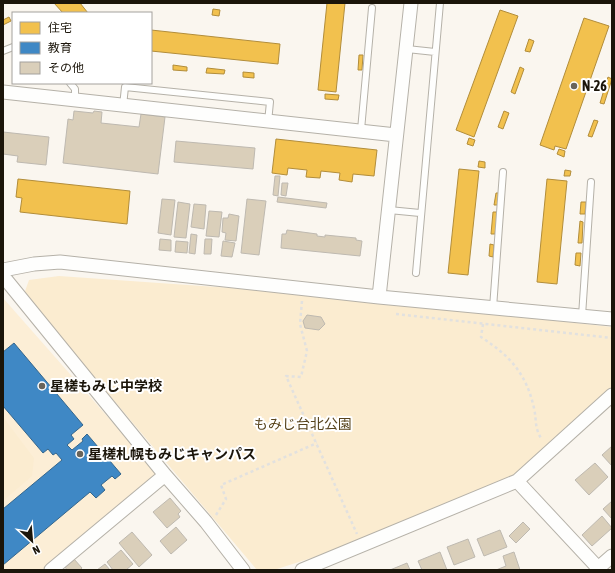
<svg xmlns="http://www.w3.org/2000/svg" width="615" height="573" font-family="'Asap Condensed','Noto Sans JP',sans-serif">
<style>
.built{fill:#fceed6}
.green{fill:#fbecd0}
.homes{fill:#f2c14e;stroke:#b28d3a}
.schools{fill:#3f88c5;stroke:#34668d}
.building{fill:#dacfba;stroke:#beb9b0}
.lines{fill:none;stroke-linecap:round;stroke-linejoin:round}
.service-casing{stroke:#b5b1a8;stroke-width:8}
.minor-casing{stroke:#b5b1a8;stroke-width:15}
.path{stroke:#e2e1df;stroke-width:2.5;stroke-dasharray:3 3;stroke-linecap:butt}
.service{stroke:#fefefd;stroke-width:6}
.minor{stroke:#fefefd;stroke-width:13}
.poi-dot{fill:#69645a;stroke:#fff;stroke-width:1.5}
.labels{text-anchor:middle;stroke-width:4;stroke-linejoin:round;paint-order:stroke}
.poi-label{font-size:14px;font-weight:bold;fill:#1b150a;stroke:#fff;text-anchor:start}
.park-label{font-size:14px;fill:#58441d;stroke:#fff}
</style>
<rect width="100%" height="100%" fill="#faf6ef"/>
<path class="built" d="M3 298 158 474 42 570H3Z"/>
<path class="green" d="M59 276 303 293 612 327V394L516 478 361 542 274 570H257L24 294 29 280Z
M3 417 34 458 32 476 3 501Z"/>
<path class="homes" d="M54 3H80L88 13H63Z
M327 3H345L336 92 318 90Z
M213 9 220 10 219 16 212 15Z
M500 10 518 16 474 137 456 130Z
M9 17 11 21 3 25V20Z
M584 18 609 26 566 149 555 146 554 150 540 145Z
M151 30 280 44 278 64 151 51Z
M529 39 534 41 530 52 525 51Z
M359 55H363L362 70H358Z
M173 65 187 67V71L173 70Z
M520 67 524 69 515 94 511 92Z
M207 68 225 70 224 74 206 73Z
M243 72 254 73V78L243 77Z
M608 77 612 79 604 104 600 103Z
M325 94 339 95 338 100 325 99Z
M504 111 509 113 503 129 498 127Z
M594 120 598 121 592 137 588 136Z
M469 138 475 140 473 146 467 144Z
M276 139 377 150 374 176 353 174 352 182 339 180 340 173 321 171 320 178 306 177 307 170 288 168 287 175 272 173Z
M559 149 565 151 564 157 557 154Z
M479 161 485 162V168L478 167Z
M459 169 479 171 468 275 448 273Z
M565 170 571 171 570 176H564Z
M18 179 130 191 127 224 20 212 22 198 16 197Z
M547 179 567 181 557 284 537 282Z
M496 193H500L499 205H494Z
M581 202H586L585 214H580Z
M493 212H498L495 234H491Z
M580 221 583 222 582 243H578Z
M490 244 494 245 493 257 489 256Z
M576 253H581L580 266 575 265Z"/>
<path class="schools" d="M14 343 83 425 71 435 74 439 67 445 72 450 83 441 82 439 87 434 121 474 115 479 112 476 101 485 105 490 96 498 90 492 3 565V509L62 460 56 453 53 455 48 449 43 453 3 406V352Z"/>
<path class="building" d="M74 111 93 113 94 111 102 112 101 123 139 127 141 114 165 117 158 174 63 163 68 119 73 120Z
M3 132 49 137 46 165 17 162 18 156 3 154Z
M176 141 255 148 253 169 174 162Z
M275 176H280L278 196 273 195Z
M282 183H288L286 196 281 195Z
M278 197 327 203 326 208 277 202Z
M162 199 175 200 171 235 158 233Z
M247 199 266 201 259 255 241 253Z
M178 202 190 204 186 238 174 237Z
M194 204 206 205 204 229 191 227Z
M209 211 222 212 219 237 206 236Z
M229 214 239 216 236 241 225 240 226 233 222 232 223 218H228Z
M287 230 317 234V236L325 237V235L356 238V240L362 241 360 256 281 248 282 234H286Z
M191 234 197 235 195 254 189 253Z
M160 239 171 240V251L159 250Z
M205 239H212L211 254H204Z
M176 241 188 242 187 253 175 252Z
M223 241 235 243 232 257 221 256Z
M307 315 321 317 325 324 319 330 305 328 303 321Z
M612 446V466L602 455Z
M595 463 608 477 589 495 575 480Z
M170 498 181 511 178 514 180 517 167 528 153 512Z
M612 501V519L603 509Z
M602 516 612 528 592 546 582 535Z
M523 522 530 529 516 543 509 536Z
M176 527 187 540 171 554 160 541Z
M500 530 507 547 484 556 477 539Z
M132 532 152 555 139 567 119 543Z
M468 539 475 557 454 565 447 547Z
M121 550 133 564 126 570H113L107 562Z
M440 552 447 570H422L418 561Z
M514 552 520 570H496L506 566 503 556Z
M74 559 82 568 80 570H67L65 567Z
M407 563 410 570H390Z
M105 564 110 570H97Z"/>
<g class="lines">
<defs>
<path id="service" d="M407 49 435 52
M3 51 13 47
M70 83 75 89V100
M123 106 125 87 270 102 268 122
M361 130 372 8
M389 210 420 213
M416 273 440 3
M493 308 503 172
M582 316 591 182"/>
<path id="minor" d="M3 92 396 135
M3 270 34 264 60 262 379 297 612 319
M3 276 165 475 206 522 243 570
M379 297 411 3
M517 481 600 570
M51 570 165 475
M302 570 517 481 612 395
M596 570 612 556"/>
</defs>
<use href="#service" class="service-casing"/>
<use href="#minor" class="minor-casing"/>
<path class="path" d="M302 301 300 324 307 351 301 377 286 376 357 534
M396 314 612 338
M483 324 481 337C510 356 526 373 534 408 537 422 534 427 542 440
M216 515 226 499 221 485 317 443"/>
<use href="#service" class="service"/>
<use href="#minor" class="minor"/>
</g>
<g class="poi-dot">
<circle cx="574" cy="86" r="4"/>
<circle cx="42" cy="386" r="4"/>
<circle cx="80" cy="454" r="4"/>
</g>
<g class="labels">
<g class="poi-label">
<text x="582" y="91">N-26</text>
<text x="50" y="391">星槎もみじ中学校</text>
<text x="88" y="459">星槎札幌もみじキャンパス</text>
</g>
<g class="park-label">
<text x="303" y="429">もみじ台北公園</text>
</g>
</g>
<rect width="615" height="573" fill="none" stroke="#1b150a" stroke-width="8"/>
<rect x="12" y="12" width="140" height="72" fill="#ffffff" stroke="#a4a19d"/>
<rect x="20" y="22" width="20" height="12" fill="#f2c14e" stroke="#a4a19d"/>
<text x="48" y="32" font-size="12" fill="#1b150a">住宅</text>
<rect x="20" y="42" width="20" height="12" fill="#3f88c5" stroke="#a4a19d"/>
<text x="48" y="52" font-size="12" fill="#1b150a">教育</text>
<rect x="20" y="62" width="20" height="12" fill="#dacfba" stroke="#a4a19d"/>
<text x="48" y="72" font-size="12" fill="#1b150a">その他</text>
<g transform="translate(32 541) rotate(154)" stroke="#ffffff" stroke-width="3" paint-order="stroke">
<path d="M0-3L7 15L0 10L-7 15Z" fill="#1b150a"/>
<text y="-6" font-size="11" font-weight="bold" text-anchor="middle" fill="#1b150a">N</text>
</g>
</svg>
